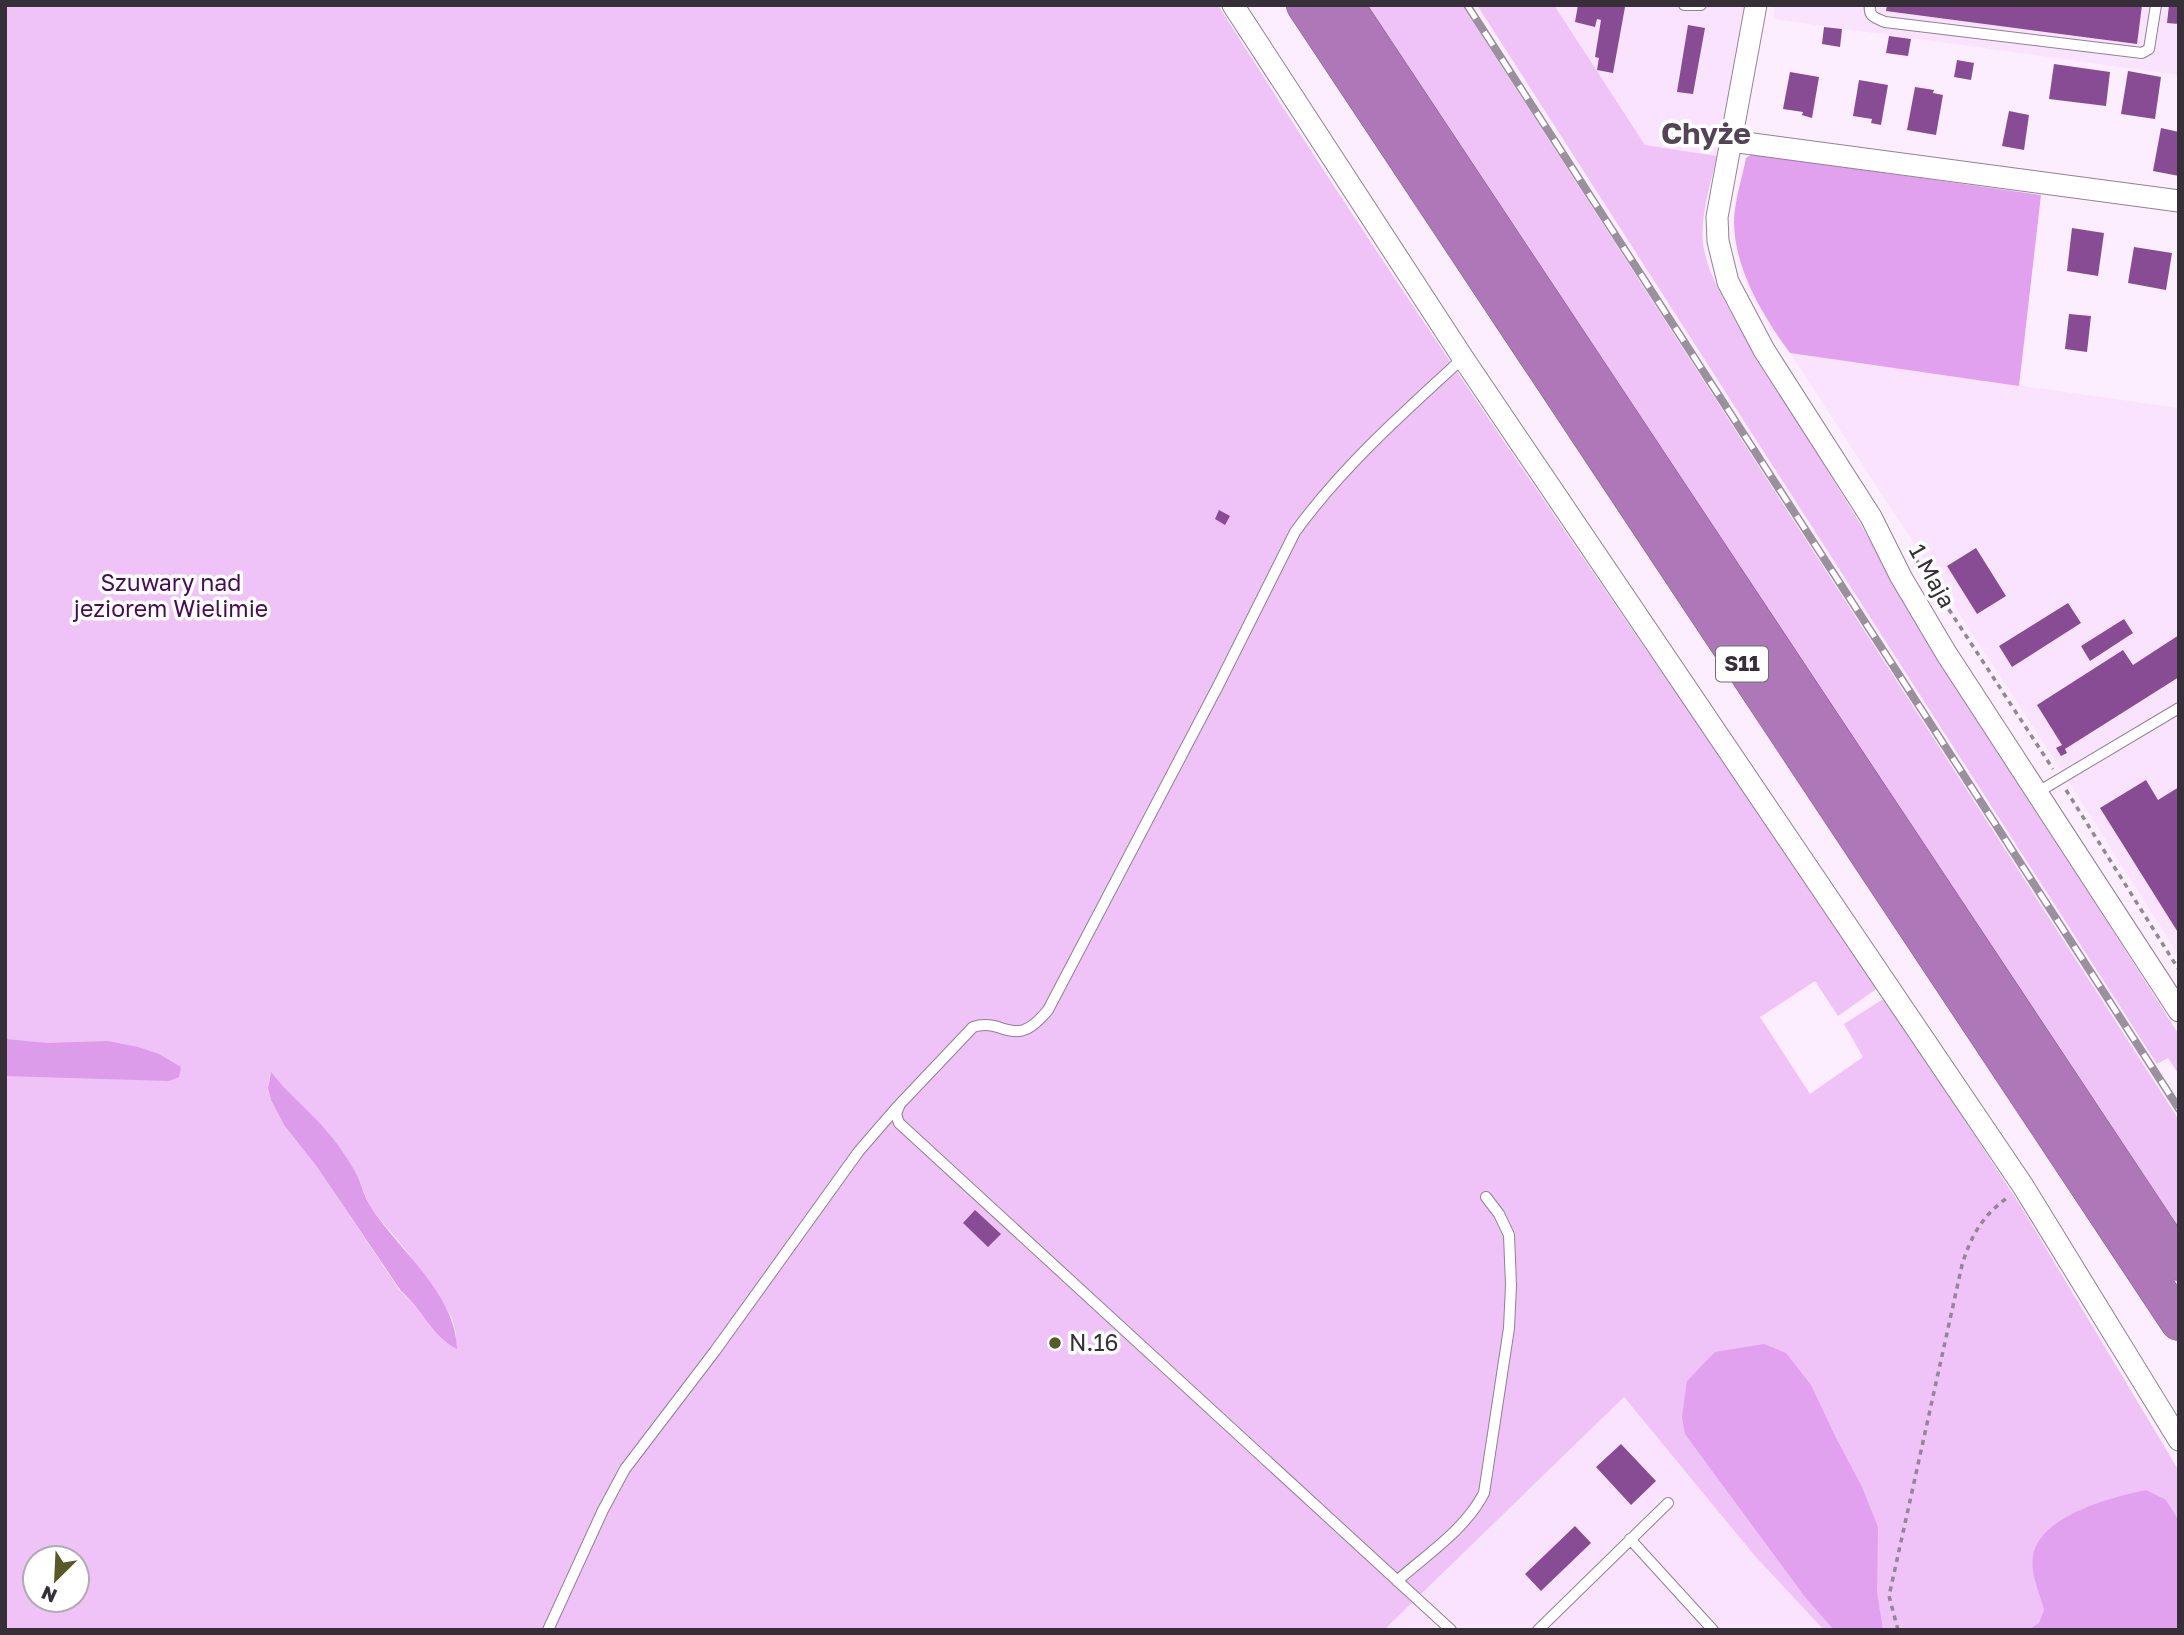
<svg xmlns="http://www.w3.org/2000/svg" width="2184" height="1635" font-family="'Golos Text',sans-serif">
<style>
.built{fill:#fae3fe}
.green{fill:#efc2f8;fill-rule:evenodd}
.forest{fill:#e1a1ef}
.water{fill:#dc9cea}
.building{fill:#874c94}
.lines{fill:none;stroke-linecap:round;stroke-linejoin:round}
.lane-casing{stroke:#908194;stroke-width:12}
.street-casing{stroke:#908194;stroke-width:23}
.highway-casing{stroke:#835e8b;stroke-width:38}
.path{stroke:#928794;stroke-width:3.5;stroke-dasharray:5 5;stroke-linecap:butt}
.lane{stroke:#fff;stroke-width:10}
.street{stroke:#fff;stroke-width:21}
.highway{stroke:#ad77b8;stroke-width:37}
.rail-casing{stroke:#9b909d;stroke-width:8}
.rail{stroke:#fff;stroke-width:5;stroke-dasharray:16;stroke-linecap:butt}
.poi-dot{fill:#575926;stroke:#fff;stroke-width:2.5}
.labels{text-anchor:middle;stroke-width:7;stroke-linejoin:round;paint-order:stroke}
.shield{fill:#fff;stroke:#726d73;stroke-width:2}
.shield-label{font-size:21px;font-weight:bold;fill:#362f37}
.street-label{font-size:23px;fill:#362f37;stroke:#fff}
.park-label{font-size:23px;fill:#470c53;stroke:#fff}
.poi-label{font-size:23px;fill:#362f37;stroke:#fff;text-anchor:start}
.district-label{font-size:30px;font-weight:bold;fill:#534555;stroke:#fff}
</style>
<rect width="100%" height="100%" fill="#fceeff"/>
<path class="built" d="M1554 5H1745L1717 156 1645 145Z
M1775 5H2179V75L1773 19Z
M1790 353 2179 408V956L2072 787Z
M1624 1397 1755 1556 1824 1630H1384Z"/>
<path class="green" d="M5 5H1218C1428 339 1655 662 1879 987L1838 1016 1815 981 1760 1017 1810 1094 1863 1057 1844 1024 1885 998 2020 1205 2179 1471V1630H1824L1755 1556 1624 1397 1384 1630H5ZM270 1073 357 1175 370 1207 405 1249 437 1294 452 1318 456 1334V1348C430 1336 422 1309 400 1291L317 1167 284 1125 271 1100 268 1088ZM35 1558H77V1600H35Z
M1365 5H1462L2179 1120V1231Z
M1477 5H1554L1645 145 1717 156C1711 183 1700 215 1703 243 1706 270 1722 296 1735 320L1867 535 1895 587 2179 1035V1075L2168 1058 2157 1064Z"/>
<path class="forest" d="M1752 154 2041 195 2019 386 1790 353C1763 316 1735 270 1734 223 1734 202 1742 179 1746 158Z
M1764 1344 1786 1353 1811 1385 1836 1438 1862 1487 1878 1527 1877 1592 1883 1630H1834L1805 1597 1685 1434 1682 1417 1687 1381 1715 1352Z
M2146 1490 2166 1500 2179 1521V1630H2028L2039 1623 2044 1610C2040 1593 2030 1574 2033 1556 2039 1516 2112 1497 2146 1490Z"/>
<path class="water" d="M5 1039 47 1043 108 1041 138 1047 159 1054 181 1067 179 1077 169 1081 5 1076Z
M271 1072C288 1095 312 1112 330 1135 340 1147 349 1161 357 1175 362 1186 365 1199 372 1209 400 1251 456 1295 457 1349 431 1336 422 1309 401 1291L317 1167 284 1125 271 1100 268 1088Z"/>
<path class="building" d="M1578 5 1625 7 1613 73 1597 70 1599 58 1595 57 1601 20 1597 19 1595 27 1575 22Z
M1887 5H2142L2137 44 1886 11Z
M2169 5H2179V24L2167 23Z
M1688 25 1705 28 1693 94 1677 92Z
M1824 27 1842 29 1840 47 1822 44Z
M1889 36 1911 39 1908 56 1886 53Z
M1957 60 1974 63 1971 80 1954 77Z
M2054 64 2110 72 2106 106 2049 99Z
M2128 71 2161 77 2155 119 2121 114Z
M1790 72 1819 77 1812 118 1802 115 1803 112 1783 109Z
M1859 80 1888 85 1881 125 1871 123 1872 119 1853 116Z
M1915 87 1934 90 1933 93 1943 95 1936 135 1907 130Z
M2009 111 2029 115 2024 150 2002 146Z
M2161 128 2179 132V176L2153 171Z
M2072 228 2104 233 2098 276 2067 271Z
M2134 247 2172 253 2166 290 2128 283Z
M2069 314 2091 316 2087 352 2065 349Z
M1219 510 1230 516 1225 525 1215 519Z
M1976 548 2006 596 1977 614 1947 566Z
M2068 603 2081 623 2012 667 1999 646Z
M2124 619 2133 633 2090 661 2081 646Z
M2179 635V677L2065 749 2067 753 2061 756 2056 748 2062 745 2037 705 2123 650 2133 665Z
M2146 780 2158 800 2179 787V934L2100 808Z
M975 1210 1001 1234 988 1247 963 1223Z
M1621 1444 1656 1481 1631 1505 1596 1467Z
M1575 1526 1591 1543 1541 1591 1525 1574Z"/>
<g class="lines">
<defs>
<path id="lane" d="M1684 5H1701
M1870 5C1868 17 1876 18 1885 22L2142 53 2149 49 2156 5
M2038 792 2179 708
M1630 1539 1713 1630
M1397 1581C1427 1554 1465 1530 1484 1493L1509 1328 1511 1285 1509 1235 1499 1214 1486 1197
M548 1630 603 1510 625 1469 715 1351 859 1151 898 1106
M1451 1630 899 1123 896 1114 900 1104 973 1027C1005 1017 1014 1052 1048 1010L1218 686 1295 532C1342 467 1404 412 1463 358
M1538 1630 1668 1503"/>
<path id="street" d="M1233 5 1463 358 2023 1186 2179 1440
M1756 5 1717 217 1718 241 1728 282 1764 350 1871 517 1901 577 1946 653 2179 1011
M1731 141 2179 201"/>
<path id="highway" d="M1305 5 2179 1322
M1345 5 2179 1262"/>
</defs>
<use href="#lane" class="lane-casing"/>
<use href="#street" class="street-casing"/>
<use href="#highway" class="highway-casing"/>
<path class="path" d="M1916 559 2053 769
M2066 790 2179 970
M1898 1630 1889 1596 1962 1265C1971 1236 1982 1216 2007 1198"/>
<use href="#lane" class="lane"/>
<use href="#street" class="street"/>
<use href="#highway" class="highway"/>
<defs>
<path id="rail" d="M1467 5 2179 1109"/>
</defs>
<use href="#rail" class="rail-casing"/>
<use href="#rail" class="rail"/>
</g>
<circle class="poi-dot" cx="1055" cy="1343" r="7"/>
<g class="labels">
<rect class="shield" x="1716" y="646.5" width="52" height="35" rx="5"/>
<g class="shield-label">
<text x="1742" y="671">S11</text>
</g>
<g class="street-label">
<text transform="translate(1932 576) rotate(61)" y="8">1 Maja</text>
</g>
<g class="park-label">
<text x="171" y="591">Szuwary nad<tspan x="171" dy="26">jeziorem Wielimie</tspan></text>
</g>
<g class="poi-label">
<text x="1069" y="1351">N.16</text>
</g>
<g class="district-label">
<text x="1706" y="144">Chyże</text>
</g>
</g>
<rect width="2184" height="1635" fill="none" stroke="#362f37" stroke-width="14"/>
<g transform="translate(56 1579) rotate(204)"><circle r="33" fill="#ffffff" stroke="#afacaf" stroke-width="2"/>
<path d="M0-5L12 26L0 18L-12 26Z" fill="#575926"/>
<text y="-10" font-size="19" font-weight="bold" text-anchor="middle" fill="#362f37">N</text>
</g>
</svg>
